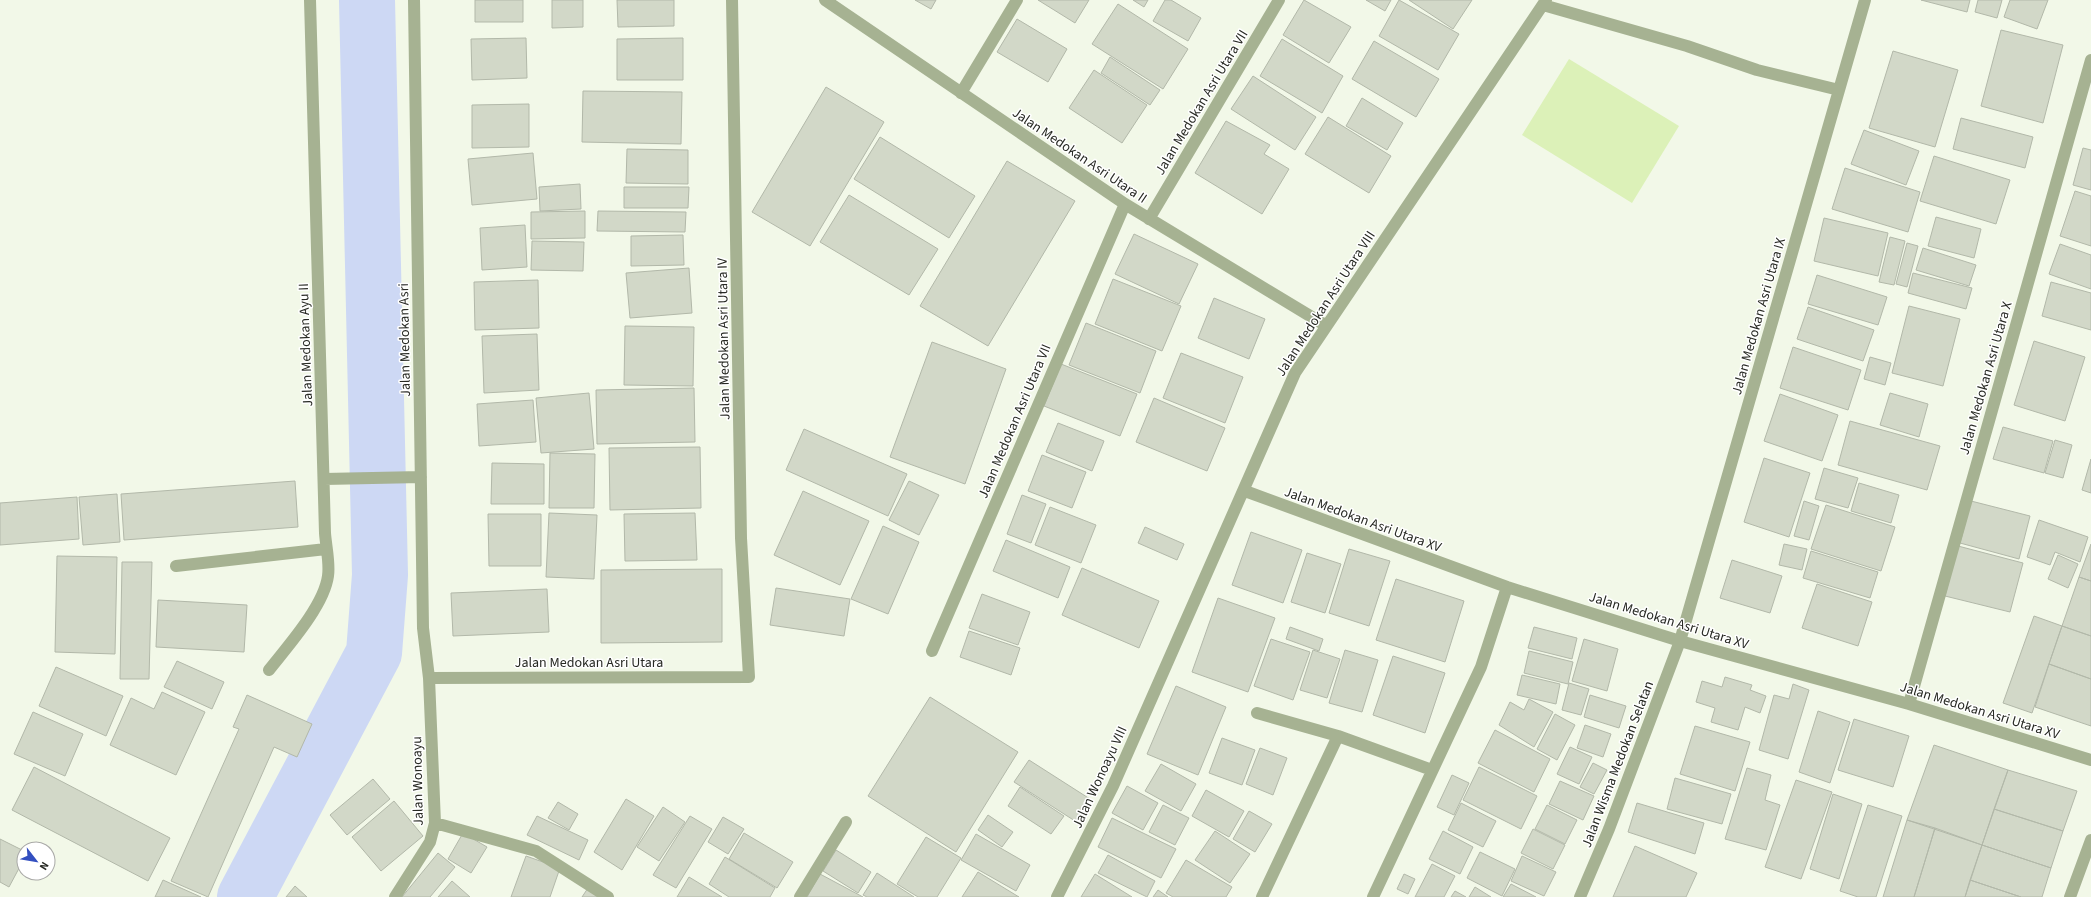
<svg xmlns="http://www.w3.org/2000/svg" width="2091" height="897" font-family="'Source Sans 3',sans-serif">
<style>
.green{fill:#dcf1b8}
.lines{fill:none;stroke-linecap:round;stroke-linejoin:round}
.river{stroke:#cdd8f4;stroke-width:56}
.building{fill:#d2d8c8;stroke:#b2b8a9}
.minor{stroke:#a6b292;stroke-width:12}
.labels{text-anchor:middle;stroke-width:3;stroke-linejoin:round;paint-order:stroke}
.street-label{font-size:14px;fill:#272923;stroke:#fff}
</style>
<rect width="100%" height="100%" fill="#f2f8e8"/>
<path class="green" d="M1569 59 1679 126 1632 203 1522 135Z"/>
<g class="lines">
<path class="river" d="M245 897 374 653 380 575 367 0"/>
</g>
<path class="building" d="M475 0H523V22H475Z
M552 0H583V27L552 28Z
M617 0H674V26L618 27Z
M915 0H936L931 9Z
M1038 0H1089L1075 23Z
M1133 0H1148L1144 7Z
M1165 0H1171L1201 18 1188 41 1153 21Z
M1304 0 1351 27 1329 63 1283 35Z
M1366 0H1391L1385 11Z
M1399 0 1459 34 1438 70 1379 36Z
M1409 0H1472L1453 29Z
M1921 0H1970L1967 12Z
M1978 0H2002L1997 18 1975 12Z
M2010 0H2048L2037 29 2004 17Z
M1118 4 1188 49 1163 89 1092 44Z
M1017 19 1067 49 1048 82 997 52Z
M2001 30 2063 45 2043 123 1981 106Z
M526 38 527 78 472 80 471 39Z
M683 38V80H617V39Z
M1282 39 1343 76 1322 113 1260 76Z
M1374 41 1439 79 1416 117 1352 79Z
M1893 51 1958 70 1935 147 1869 128Z
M1110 57 1160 90 1150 105 1101 73Z
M1094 70 1147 105 1122 143 1069 108Z
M1253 76 1316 117 1295 150 1231 109Z
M826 87 884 122 810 246 752 212Z
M583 91 682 92 681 144 582 142Z
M1362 98 1403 123 1387 150 1346 126Z
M529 104V147L472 148V105Z
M1328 117 1391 156 1369 193 1305 154Z
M1961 118 2033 137 2025 168 1953 149Z
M1226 121 1270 145 1264 154 1289 169 1262 214 1195 173Z
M1864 130 1919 151 1906 185 1851 164Z
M880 137 975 196 949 238 854 179Z
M2083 148 2091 150V190L2073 185Z
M627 149 688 150V184L626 183Z
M533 153 537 199 472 205 468 159Z
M1934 156 2010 180 1996 224 1920 201Z
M1007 161 1075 201 988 346 920 306Z
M1845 168 1920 192 1908 232 1832 209Z
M580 184 581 209 540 211 539 187Z
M624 187H689L688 208H624Z
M2075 191 2091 196V246L2060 236Z
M849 195 938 249 909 295 820 242Z
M585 211V238L531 239V212Z
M598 211 686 212 685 232 597 231Z
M1936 217 1981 229 1974 258 1928 246Z
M1824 218 1888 233 1878 276 1814 261Z
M525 225 527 267 482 270 480 228Z
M1134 234 1198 264 1179 304 1115 274Z
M683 235 684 265 631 266V236Z
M1890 237 1905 241 1894 285 1879 282Z
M532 241 584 242 583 271 531 270Z
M1907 243 1918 246 1907 287 1896 284Z
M2060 244 2091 255V289L2049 274Z
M1923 248 1976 265 1969 286 1916 270Z
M689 268 692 313 630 318 626 273Z
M1913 273 1972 288 1966 309 1908 293Z
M1817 275 1887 297 1878 325 1808 304Z
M1113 279 1181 306 1162 351 1095 324Z
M538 280 539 328 475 330 474 282Z
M2051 282 2091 293V330L2042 316Z
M1214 298 1265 319 1249 359 1198 338Z
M1909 306 1960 319 1943 386 1892 373Z
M1808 307 1874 330 1863 361 1797 339Z
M1086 323 1156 351 1140 393 1069 365Z
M625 326 694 327 693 386 624 385Z
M537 334 539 390 484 393 482 336Z
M2034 341 2085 357 2065 421 2014 405Z
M932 342 1006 369 965 484 890 457Z
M1793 347 1861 370 1848 410 1780 388Z
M1181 353 1243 377 1225 423 1163 398Z
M1870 357 1891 363 1885 385 1864 379Z
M1061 364 1137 394 1120 436 1044 406Z
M694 388 695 442 597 444 596 390Z
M589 393 594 449 541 453 536 398Z
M1890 393 1928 404 1919 437 1880 425Z
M1780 394 1838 415 1822 461 1764 441Z
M1154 398 1225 428 1207 471 1136 442Z
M533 400 536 442 479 446 477 404Z
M1850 421 1940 446 1927 490 1838 465Z
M1058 423 1104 441 1092 471 1046 452Z
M2003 427 2053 441 2044 473 1993 459Z
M804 429 907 474 888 516 786 470Z
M2055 440 2072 445 2063 478 2045 473Z
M700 447 701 508 610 510 609 448Z
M550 453 595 454 594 508H549Z
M1042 455 1086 472 1072 508 1028 491Z
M1764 458 1810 473 1789 537 1744 522Z
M2091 459V493L2082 490Z
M492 463 544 464V504H491Z
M1824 468 1858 478 1848 508 1815 499Z
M295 481 298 527 124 540 121 494Z
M909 481 939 495 919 535 889 520Z
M1859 483 1899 495 1891 523 1851 511Z
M803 491 869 521 840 585 774 555Z
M117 494 120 542 83 545 79 497Z
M1022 495 1046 504 1031 543 1007 534Z
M77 497 79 539 0 545V503Z
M1804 501 1819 506 1809 540 1794 536Z
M1971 501 2030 516 2019 559 1960 543Z
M1826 505 1895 527 1881 571 1811 549Z
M1050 507 1096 525 1081 563 1035 545Z
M549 513 597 515 594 579 546 577Z
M695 513 697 560 625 561 624 514Z
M488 514H541V566H489Z
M2039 520 2088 537 2080 562 2055 552 2050 565 2027 557Z
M883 526 919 542 888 614 851 599Z
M1145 527 1184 544 1177 560 1138 543Z
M1251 532 1302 550 1283 603 1232 585Z
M1006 540 1070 567 1058 598 993 571Z
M1784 544 1807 549 1802 570 1779 565Z
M2091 544V581L2079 577Z
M1958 546 2023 563 2010 612 1945 596Z
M1349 549 1390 561 1369 626 1329 613Z
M1811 551 1878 572 1870 598 1803 578Z
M1307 553 1341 564 1325 613 1291 602Z
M2058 555 2078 564 2068 588 2048 579Z
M57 556 117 557 115 654 55 652Z
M1732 560 1782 576 1770 613 1720 598Z
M122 562H152L149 679H120Z
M1082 568 1159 601 1139 648 1062 615Z
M722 569V642L601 643V570Z
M2079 577 2091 581V636L2062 626Z
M1396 579 1464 601 1445 662 1376 640Z
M1817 584 1872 602 1858 646 1802 628Z
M776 588 850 599 844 636 770 625Z
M547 589 549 632 453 636 451 593Z
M982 594 1030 612 1018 645 969 628Z
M1218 598 1275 618 1248 692 1192 672Z
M158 600 247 605 244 652 156 647Z
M2034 616 2062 626 2032 713 2003 703Z
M2062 626 2091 636V679L2049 664Z
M1290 627 1323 639 1319 651 1286 639Z
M1534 627 1577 638 1572 659 1528 648Z
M969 631 1020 648 1011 675 960 657Z
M1271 639 1310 652 1293 700 1254 686Z
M1584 639 1618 649 1607 691 1572 681Z
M1313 650 1340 659 1327 698 1300 690Z
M1345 650 1378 660 1362 712 1329 703Z
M1529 651 1573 662 1568 684 1524 673Z
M1393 656 1445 673 1425 733 1373 715Z
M177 661 224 682 212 709 164 687Z
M2049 664 2091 679V726L2035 707Z
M56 667 123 696 106 736 39 706Z
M1522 675 1560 684 1556 704 1517 695Z
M1725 677 1752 685 1750 690 1766 696 1760 713 1745 707 1738 730 1711 722 1715 708 1696 702 1702 681 1722 687Z
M1569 683 1589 689 1581 715 1562 710Z
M1793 684 1809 690 1788 759 1759 750 1774 695 1789 699Z
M1176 686 1226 707 1198 775 1147 754Z
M162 692 205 712 176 775 110 745 131 698 154 709Z
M247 695 312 724 297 757 274 747 208 897 171 881 239 729 233 727Z
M1590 695 1626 706 1619 728 1584 717Z
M930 697 1018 752 956 852 868 796Z
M1529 699 1553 712 1534 747 1499 725 1510 702 1524 710Z
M1818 711 1850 722 1830 783 1799 772Z
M33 712 83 734 65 776 14 754Z
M1555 714 1575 725 1557 760 1537 749Z
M1854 719 1909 736 1893 787 1838 770Z
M1585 725 1611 734 1603 757 1577 748Z
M1695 726 1750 742 1735 791 1680 774Z
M1495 730 1550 759 1534 792 1478 763Z
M1222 738 1255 750 1242 785 1209 773Z
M1934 745 2008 770 1982 845 1907 820Z
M1570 747 1592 757 1579 784 1557 774Z
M1260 748 1287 758 1273 795 1246 784Z
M1029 760 1090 799 1075 821 1014 782Z
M1593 763 1607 770 1594 794 1580 787Z
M1161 764 1196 784 1181 811 1145 791Z
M34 767 170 838 148 881 12 810Z
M1479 767 1537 796 1521 829 1463 800Z
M1747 768 1771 775 1765 800 1780 805 1766 850 1725 839Z
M2008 770 2077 791 2063 831 1994 809Z
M1452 775 1469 783 1454 815 1437 807Z
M1675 778 1731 794 1722 824 1667 809Z
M373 779 390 799 347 835 330 815Z
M1796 780 1832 792 1801 879 1765 867Z
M1560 781 1594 796 1583 820 1549 804Z
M1127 786 1158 803 1143 830 1112 813Z
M1020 787 1064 816 1051 834 1008 806Z
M1206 790 1244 811 1229 837 1192 816Z
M1833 794 1862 804 1839 879 1810 869Z
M626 799 654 816 622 870 594 852Z
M394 801 423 836 381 871 352 837Z
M558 802 578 814 569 830 548 818Z
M1461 803 1496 821 1483 847 1448 830Z
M1637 803 1704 823 1695 854 1628 832Z
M1163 805 1189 818 1175 845 1149 832Z
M1547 805 1577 820 1565 844 1535 829Z
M1868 805 1902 816 1876 897H1858L1840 891Z
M663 807 685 822 659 861 637 847Z
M1994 809 2063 831 2051 868 1982 845Z
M1249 811 1272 824 1255 852 1233 839Z
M988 815 1013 832 1002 847 978 830Z
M537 816 588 840 579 860 527 835Z
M690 816 712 829 676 888 653 875Z
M723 817 744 829 728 854 708 842Z
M1112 818 1176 849 1161 878 1098 847Z
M1907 820 1935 828 1914 897H1883Z
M1935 828 1982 845 1965 897H1914Z
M1533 829 1565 845 1553 869 1521 853Z
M1215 831 1250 854 1230 883 1195 860Z
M1443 831 1473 847 1460 874 1429 859Z
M463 833 487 847 471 873 448 859Z
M744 833 793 862 777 888 729 859Z
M976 834 1030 865 1016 891 961 860Z
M926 837 961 858 937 897H918L897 884Z
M0 839 24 851V859L9 887 0 882Z
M1982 845 2051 868 2042 897H2021L1970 880Z
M1635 846 1697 873 1686 897H1613Z
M836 850 871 872 858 893 823 871Z
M1480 852 1515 869 1502 896 1467 878Z
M438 853 455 867 430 897H402Z
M1108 855 1155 881 1147 897 1098 873Z
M526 856 560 868 550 897H511Z
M1522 856 1556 872 1544 896 1511 881Z
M725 857 775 888 770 897H729L709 884Z
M1186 860 1232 887 1226 897H1173L1166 893Z
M1432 864 1455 876 1444 897H1415Z
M978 872 1019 897H962Z
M877 873 914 897H867L863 895Z
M820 874 863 897H807Z
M1095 874 1132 897H1081Z
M1404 874 1415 879 1408 894 1397 889Z
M689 877 722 897H677Z
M163 880 201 897H155Z
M1970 880 2021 897H1965Z
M452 881 470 897H438Z
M1511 884 1536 897H1503Z
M295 886 307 897H286Z
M1475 887 1491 897H1469Z
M588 888 602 897H582Z
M1158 890 1168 897H1153Z
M1455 891 1466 897H1451Z"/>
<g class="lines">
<path class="minor" d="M825 0 1125 204 1325 325
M1543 5 1687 46 1757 70 1839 90
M961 93 1017 0
M1149 219 1279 0
M324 479 421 477
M1245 491 1507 587 1680 641 1909 704 2091 760
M176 566 326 549
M932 651 1125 204
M269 670C287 647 324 606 328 576 330 563 326 547 325 533L310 0
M429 678 749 677 741 538 732 0
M1909 704 2091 60
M1257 713 1338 736 1432 770
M435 823 536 851 608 897
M395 897 430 842 435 823 429 678 423 628 414 0
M800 897 846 822
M1057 897 1113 786 1295 373 1546 0
M1262 897 1338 736
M1373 897 1481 667 1507 587
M1580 897 1609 829 1680 641 1865 0
M2070 897 2091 840"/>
</g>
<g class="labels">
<g class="street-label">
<text transform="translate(1201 102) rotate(-59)" y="5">Jalan Medokan Asri Utara VII</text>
<text transform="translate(1080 155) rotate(34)" y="5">Jalan Medokan Asri Utara II</text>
<text transform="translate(1325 303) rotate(-57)" y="5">Jalan Medokan Asri Utara VIII</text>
<text transform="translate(1758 316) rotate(-74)" y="5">Jalan Medokan Asri Utara IX</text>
<text transform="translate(723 339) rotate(-91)" y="5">Jalan Medokan Asri Utara IV</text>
<text transform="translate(404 340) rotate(-91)" y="5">Jalan Medokan Asri</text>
<text transform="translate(305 345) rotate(-92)" y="5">Jalan Medokan Ayu II</text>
<text transform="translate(1985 378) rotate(-74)" y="5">Jalan Medokan Asri Utara X</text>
<text transform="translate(1014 421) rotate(-67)" y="5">Jalan Medokan Asri Utara VII</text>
<text transform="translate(1363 519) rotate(20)" y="5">Jalan Medokan Asri Utara XV</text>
<text transform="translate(1669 620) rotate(17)" y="5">Jalan Medokan Asri Utara XV</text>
<text x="589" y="667">Jalan Medokan Asri Utara</text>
<text transform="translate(1980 710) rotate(17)" y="5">Jalan Medokan Asri Utara XV</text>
<text transform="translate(1617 764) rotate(-69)" y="5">Jalan Wisma Medokan Selatan</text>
<text transform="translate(1099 777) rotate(-65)" y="5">Jalan Wonoayu VIII</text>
<text transform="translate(417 781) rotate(-91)" y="5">Jalan Wonoayu</text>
</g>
</g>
<g transform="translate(36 861) rotate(121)"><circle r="19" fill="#ffffff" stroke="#a9a9a7"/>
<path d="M0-3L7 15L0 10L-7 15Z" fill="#334fc0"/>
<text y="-6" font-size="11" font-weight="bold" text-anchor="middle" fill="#272923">N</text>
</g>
</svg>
